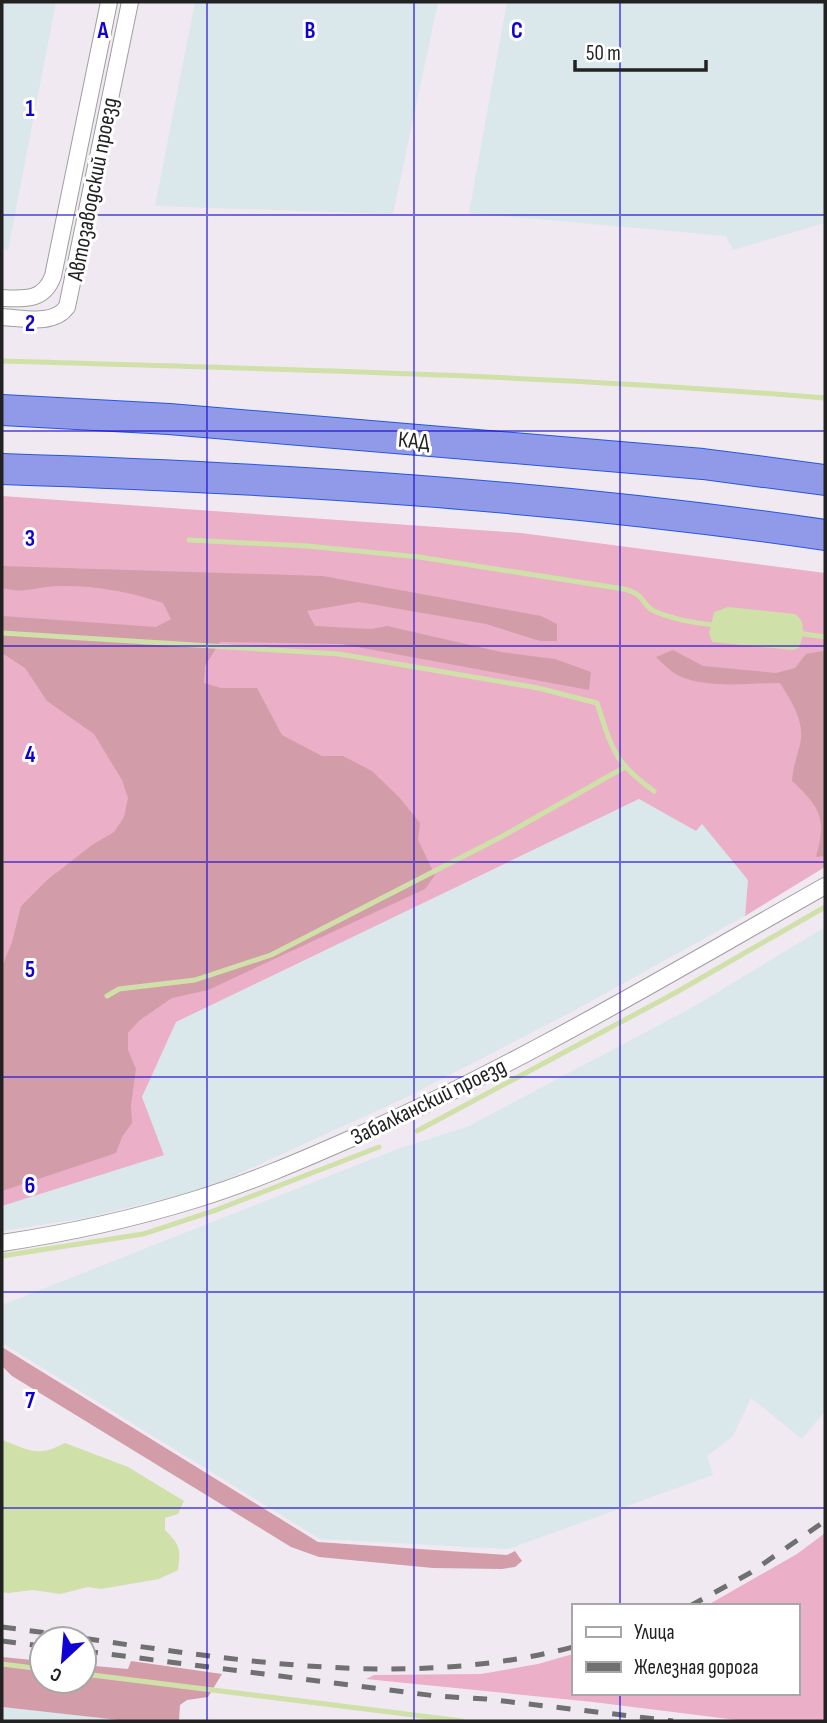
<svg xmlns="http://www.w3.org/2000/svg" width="827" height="1723" font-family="'Sofia Sans Condensed',sans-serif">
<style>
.industrial{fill:#dae7eb}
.grass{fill:#ecafc8}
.forest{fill:#d29da8}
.water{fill:#cfe0a9}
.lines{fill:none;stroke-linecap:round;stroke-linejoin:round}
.stream{stroke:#cfe0a9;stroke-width:5}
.minor-casing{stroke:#9f9f9f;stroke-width:18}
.motorway-casing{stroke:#2757df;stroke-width:32}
.minor{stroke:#fff;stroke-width:16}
.motorway{stroke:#909ae9;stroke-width:30}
.rail{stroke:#707070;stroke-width:5;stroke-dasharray:14 14;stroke-linecap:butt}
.grid{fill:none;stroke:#1100d4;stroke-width:2;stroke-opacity:0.55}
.labels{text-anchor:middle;stroke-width:6;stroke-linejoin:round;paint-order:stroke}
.street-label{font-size:23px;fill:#222;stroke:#fff}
.grid-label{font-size:23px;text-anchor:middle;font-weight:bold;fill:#1100d4;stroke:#fff;stroke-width:6;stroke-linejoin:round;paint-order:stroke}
</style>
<rect width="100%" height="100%" fill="#f0e9f2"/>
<path class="industrial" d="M2 2H56L8 250 2 249Z
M195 2H438L393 214 155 206Z
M507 2H825V223L733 250 726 236 469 213Z
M639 799 696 831 702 823 748 880 745 916 577 1009 407 1097 205 1189 85 1218 2 1231V1206L163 1155 142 1097 176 1022Z
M825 927V1411L802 1439 751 1398 733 1436 707 1456 713 1475 508 1549 320 1539 2 1343V1305L400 1148 467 1127 695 1006Z
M2 1707 128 1721H2Z"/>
<path class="grass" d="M2 496 521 533 825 573V867L745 916 748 880 702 824 696 831 639 799 176 1022 142 1097 164 1155 2 1206Z
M825 1533V1721H745L593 1702 366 1679 374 1675 481 1674 538 1664 573 1654V1693H797V1606H706L797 1554Z"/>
<path class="forest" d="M2 566 323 576 541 616 557 624V641H540L486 624 359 602 307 611 315 626 371 629 387 626 501 652 555 659 591 672 589 690 341 644 220 642 205 666 204 683 221 688H257L282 735 322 756H343L372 771 399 797 420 823 418 840 435 875 425 889 208 990 172 998 140 1020 128 1033V1050L136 1069 131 1105 132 1123 122 1137 116 1153 2 1191V967L12 942 21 906 47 880 92 845 114 832 124 817 128 798 122 780 94 734 47 701 25 668 2 653V616L156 627 171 619 163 603C129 591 92 585 56 586 35 587 23 594 2 588Z
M673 650 703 666 776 673 795 668 806 654 823 651 825 655V856L816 857C827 818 820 807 792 781 793 768 796 760 799 748 807 723 792 703 780 683 751 683 716 688 687 679 674 675 665 666 656 657Z
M2 1347 318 1542 507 1555 515 1551 522 1561 515 1567 502 1569 433 1568 319 1557 291 1547 12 1376 2 1366Z
M2 1657 42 1661V1681H84V1665L128 1669 131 1661 222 1674 208 1697 187 1700 180 1705 179 1721H128L2 1707Z"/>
<path class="water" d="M728 607 795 614C807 622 803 636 799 648L793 650 712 642 709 633 714 612Z
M2 1440C30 1450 37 1458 65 1443L128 1467 184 1501 178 1514 165 1518V1530C180 1545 181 1549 178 1570L159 1579 101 1589 88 1587 60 1594 33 1590 8 1593 2 1592Z"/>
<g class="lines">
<path class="stream" d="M2 361C277 369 551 375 825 398
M189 540 307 546 419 557 624 589C647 595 641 605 654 611 672 619 695 623 714 625
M2 633 339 654 538 688 597 703C612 748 613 762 654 791
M797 633 825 637
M107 996 119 989 195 980 271 955 501 837 625 767
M417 1131 675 993 825 907
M2 1256 143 1234 216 1210 379 1147
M2 1664 42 1669
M84 1674 462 1721"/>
<defs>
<path id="minor" d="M2 298C25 299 44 301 53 276L109 2
M2 317C23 318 53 326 67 307L130 2
M2 1243C68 1233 133 1219 197 1199 249 1183 300 1161 350 1139 515 1067 669 974 825 886"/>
<path id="motorway" d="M2 410 169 419 703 464 825 480
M2 469C277 478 552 495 825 535"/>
</defs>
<use href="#minor" class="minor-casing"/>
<use href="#motorway" class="motorway-casing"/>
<use href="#minor" class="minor"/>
<use href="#motorway" class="motorway"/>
<path class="rail" d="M690 1606 750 1573 825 1521
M2 1627C190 1651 386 1696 573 1647
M2 1641 42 1646
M84 1651 436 1696 486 1699 673 1721"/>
</g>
<path class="grid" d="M207 2V1721M414 2V1721M620 2V1606M2 215H825M2 431H825M2 646H825M2 862H825M2 1077H825M2 1292H825M2 1508H825M620 1693V1721"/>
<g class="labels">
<g class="street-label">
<text transform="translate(92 189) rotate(-79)" y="8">Автозаводский проезд</text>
<text transform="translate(414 440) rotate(5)" y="8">КАД</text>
<text transform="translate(428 1101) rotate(-26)" y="8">Забалканский проезд</text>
</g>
</g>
<g class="grid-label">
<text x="103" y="38">A</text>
<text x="310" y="38">B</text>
<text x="517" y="38">C</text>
<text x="30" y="116">1</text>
<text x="30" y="331">2</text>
<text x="30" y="546">3</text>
<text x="30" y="762">4</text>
<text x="30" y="977">5</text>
<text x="30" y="1193">6</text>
<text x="30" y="1408">7</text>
</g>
<rect width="827" height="1723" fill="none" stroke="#222222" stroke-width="7"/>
<rect x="572" y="1604" width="228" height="91" fill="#ffffff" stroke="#a7a7a7" stroke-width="2"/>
<rect x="586" y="1627" width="35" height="10" fill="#ffffff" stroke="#a7a7a7" stroke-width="2"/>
<text x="634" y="1639" font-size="21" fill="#222222">Улица</text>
<rect x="586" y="1662" width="35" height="10" fill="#707070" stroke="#a7a7a7" stroke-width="2"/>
<text x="634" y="1674" font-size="21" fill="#222222">Железная дорога</text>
<g transform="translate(63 1660) rotate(206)"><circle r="33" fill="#ffffff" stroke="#a7a7a7" stroke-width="2"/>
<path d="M0-5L12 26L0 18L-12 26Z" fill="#1100d4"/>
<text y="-10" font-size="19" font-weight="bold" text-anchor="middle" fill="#222222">С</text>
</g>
<path d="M575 60v10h131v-10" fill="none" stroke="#222222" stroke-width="3.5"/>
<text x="586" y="60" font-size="21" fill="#222222" stroke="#ffffff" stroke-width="5" paint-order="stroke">50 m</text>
</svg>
